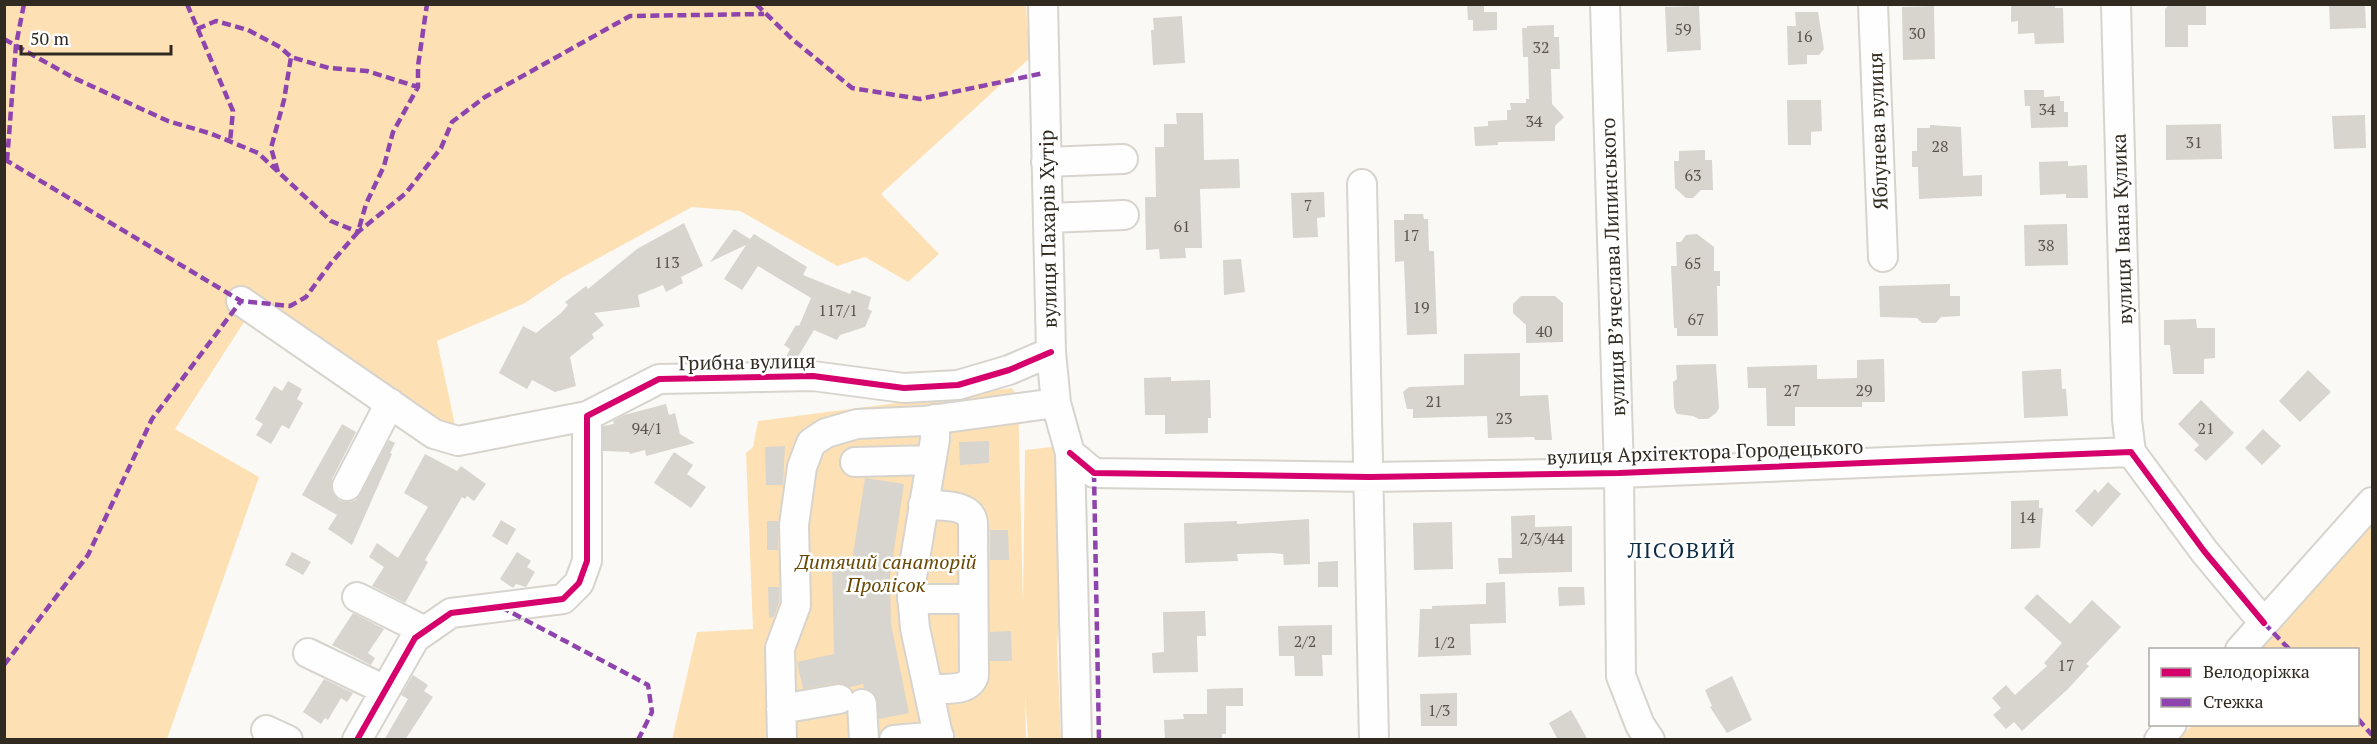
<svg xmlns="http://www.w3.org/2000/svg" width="2377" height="744" font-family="'PT Serif',serif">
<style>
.green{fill:#fde1b5}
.building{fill:#d8d4ce}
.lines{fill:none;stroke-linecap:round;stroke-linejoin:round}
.minor-casing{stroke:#d7d3cd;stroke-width:32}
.minor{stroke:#fefefe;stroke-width:28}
.quiet{stroke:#8e44ad;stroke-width:4.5;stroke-dasharray:9 4.5;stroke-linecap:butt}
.cycleway-casing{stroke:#fff;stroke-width:10}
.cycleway{stroke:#d6006c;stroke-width:6}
.labels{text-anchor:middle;stroke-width:5;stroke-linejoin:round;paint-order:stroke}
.number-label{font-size:16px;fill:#5b544c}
.street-label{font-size:20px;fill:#312a21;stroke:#fff}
.park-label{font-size:20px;font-style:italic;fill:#684803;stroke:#fff}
.quarter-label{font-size:22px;letter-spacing:1.5px;fill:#0c2b45;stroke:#fff}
</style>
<rect width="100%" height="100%" fill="#fbf9f6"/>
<path class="green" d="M4 5H1026L1030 58 881 194 939 254 908 282 865 257 837 266 740 211 692 207 562 278 525 303 437 341 455 425 434 434 246 319 175 429 259 477 167 739H5Z
M1012 388 1018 397 1023 604 1025 450 1052 447 1063 456 1061 602 1057 643 1061 739H1028L1025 695 1026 739 672 740 697 632 753 629 746 453 753 447 758 421Z
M2372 525V739L2178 740 2192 725 2358 724V650L2261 649Z"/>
<path class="building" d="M1467 4H1484V12H1497V30L1473 31V20H1468Z
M2011 4H2055V8H2063L2064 43 2035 44 2034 33 2018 34V21L2011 22Z
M2170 4H2206V25H2188V47H2165V9Z
M2329 4H2365L2366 28 2330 29Z
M1699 6 1701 50 1667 52 1665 7Z
M1934 6 1935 59 1903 60 1902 7Z
M1795 12H1818L1824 49 1819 55H1807V64L1788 65 1787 26H1796Z
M1182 16 1185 63 1153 65 1151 30H1154L1153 18Z
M1554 25V37H1559L1560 69H1551L1552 104 1564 117 1555 126V141L1498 142V145L1475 146 1474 127 1488 126V121L1507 120V110H1511L1510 103H1526V99H1529L1528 57H1523L1522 28H1527V26Z
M2024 90H2044V97L2060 96V101H2064V112H2068V127L2031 128 2030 106H2025Z
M1787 100H1821L1822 131 1811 132V145H1788Z
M1176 113H1203L1204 160 1239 159 1240 188 1200 189 1202 248H1185L1186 258 1160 259 1159 249 1146 250 1145 197H1156L1155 147H1164V124H1177Z
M2365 115 2366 148 2334 149 2332 116Z
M2221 124 2222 159 2166 160V125Z
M1930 125 1961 127 1963 176 1982 175V196L1919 199 1918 167H1912V151H1917V128H1930Z
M1705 150V160H1712L1713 190H1701L1693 198H1686L1675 188 1674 161H1679V151Z
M2068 161V166L2087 165 2088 198H2066V194L2040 195 2039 162Z
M1324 192 1325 217 1317 218 1318 237 1293 238 1291 193Z
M1404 214H1423L1424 219H1428L1429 251H1434L1437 334 1407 335 1404 261 1395 262 1394 220H1404Z
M684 223 703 266 681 277 683 283 666 292 663 285 638 295 640 307 594 313 604 325 592 334 594 338 570 357 576 386 555 392 532 380 527 389 499 373 523 326 536 333 561 313 568 305 565 302 586 286 588 289 637 249Z
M2067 224 2068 265 2025 266 2024 225Z
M734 229 750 239 754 234 807 267 803 275 850 294 852 290 871 297 868 309 872 311 865 327 840 335 837 340 814 330 796 360 786 357 790 349 784 345 796 325 799 326 811 298 758 266 742 290 724 279 746 245 710 262Z
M1697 234 1714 247V271H1720V286H1717L1718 336H1677V328H1674L1671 266H1677L1676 242H1681L1686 235Z
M1241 259 1245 292 1224 295 1223 260Z
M1950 284V296H1960V316L1941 317 1936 323H1922L1917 318 1880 317 1879 286Z
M1521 296H1555L1563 303V342L1526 343V325L1513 313V304Z
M2196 319 2197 328H2215V358L2204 359V374H2173L2170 345H2164V320Z
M1520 353V396L1548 395 1552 440H1535L1534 437 1488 438 1487 416 1413 418V409H1407L1403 392 1409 387 1464 385V354Z
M1884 359 1885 402H1862V407H1795V426H1767L1766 388H1748L1747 367 1817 365V379L1857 378V360Z
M1716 364 1719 408 1716 413 1708 419H1699L1693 416 1677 414 1674 408 1673 382 1677 379 1676 365Z
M2061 369 2062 389H2066L2068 416 2024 418 2022 371Z
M2308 370 2331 392 2300 422 2279 401Z
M1171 377V381L1210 380 1211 418H1208V433L1165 434V415H1145L1144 378Z
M288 381 302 389 297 399 303 403 289 429 282 425 271 444 256 435 263 424 255 419 274 386 282 391Z
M2201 400 2234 433 2206 461 2194 450 2199 445 2178 424Z
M666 404 669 415 675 413 680 434 695 443 646 456 645 450 630 454 629 452 603 451V426L614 424 613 421 624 415Z
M342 424 356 432 332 479 333 494 340 501 348 502 356 500 389 440 395 443 390 453 392 454 352 545 328 529 337 515 302 495Z
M2263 429 2281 446 2262 465 2245 448Z
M989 441V463L960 465 959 442Z
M785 446 783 485H766L765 447Z
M674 452 693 465 687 474 706 487 691 508 654 483Z
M425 454 457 471 461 466 486 484 474 501 467 496 465 499 462 497 425 560 428 562 405 603 372 586 384 567 369 557 377 543 398 558 428 507 404 493Z
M865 478 904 484 890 576 891 624 909 713 879 719 876 696 864 688 863 684 850 687 836 683 803 689 797 662 834 654 832 562 852 561Z
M2108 482 2121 494 2092 527 2075 511 2095 489 2098 493Z
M2039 500V508H2043L2040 548 2011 549V501Z
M1535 515V527L1572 526V572L1499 574 1498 558H1512L1511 516Z
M1309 519 1310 564 1284 565 1283 554 1272 553 1237 554 1238 561 1185 563 1184 523 1237 521V524Z
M501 520 516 529 507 545 492 536Z
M767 521H778V550H767Z
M1452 522 1453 569 1414 570 1413 523Z
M990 530H1008L1009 560H990Z
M292 552 311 562 303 575 285 565Z
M517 552 531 561 527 567 535 572 526 587 516 584 513 588 500 579Z
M1338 561V587H1318V562Z
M1505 582 1506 623 1470 624 1471 655 1418 657 1420 609H1432V606L1486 604V583Z
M768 587H779V602L774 617 769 618Z
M1558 587H1584L1585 605 1559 606Z
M2037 594 2070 624 2092 600 2121 627 2086 664 2089 666 2068 689 2022 731 2014 722 2006 729 1993 715 2001 708 1992 698 2006 685 2015 695 2047 666 2044 663 2062 643 2024 608Z
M1205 611 1206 636H1197L1198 672 1153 673 1152 653 1164 652 1163 612Z
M353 613 384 629 368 653 375 658 371 665 332 645Z
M1332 625V655H1322L1323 676H1295L1294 656H1279L1278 626Z
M1011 631 1012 661H990V632Z
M413 675 428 685 424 691 433 697 405 740H384L408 699 401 695Z
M1732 676 1752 720 1727 733 1710 707 1712 706 1705 690Z
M324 679 353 693 347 702 341 698 328 720 325 718 321 724 303 712Z
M1243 688V706H1226V734H1222V740H1165L1164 720 1184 719 1183 714H1207V689Z
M1457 693V726H1421L1420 694Z
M1571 710 1588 740H1558L1549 723Z"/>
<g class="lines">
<defs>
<path id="minor" d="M1043 4 1051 352 1056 403 1070 453 1077 740
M1605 4 1619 473 1621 676 1640 725 1650 740
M1873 4 1883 257
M2116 4 2127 420 2131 452
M1046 162 1123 159
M1362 184 1374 740
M1048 218 1124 215
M241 301 434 434 458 441 587 416
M935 419V439L911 583 915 628 939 740
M1070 453 1094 473 1370 477 1619 473 2131 452 2204 551 2264 623
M855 462 931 460
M347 486 390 403
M923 505C939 506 971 503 973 523L974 676C968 693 943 688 928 689
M357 597 425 631
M912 599H973
M2240 650 2372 502
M308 653 385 690
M862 704 864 740
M781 709 839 699
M266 730 288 740
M357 740 415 638 451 613 563 599 579 583 587 561V416L659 379 813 376 904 388 958 385 1009 370 1051 352
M782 740 780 648 796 605 794 525 802 467 811 443 826 433 857 424 923 421 1056 403
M894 740 939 736
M2159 740 2172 724"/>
</defs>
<use href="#minor" class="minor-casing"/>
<use href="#minor" class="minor"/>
<path class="quiet" d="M187 4 233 111 230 142
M756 4 792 39 852 88 920 99 1044 73
M197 29 216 21 248 30 280 47 291 57 329 68 367 71 418 87
M4 39 74 78 168 121 212 134 258 153 331 221 358 232 406 193 441 148 452 122 485 97 630 16 764 14
M4 159 241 301 290 306 306 297 331 263 358 232 366 204 384 166 393 132 418 87V66L427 4
M7 161 16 45 24 4
M278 172 271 148 284 100 291 57
M1094 473 1099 740
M501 607 648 685 652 712 638 740
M2264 623 2290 650
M4 665 88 555 152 419 241 301
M2358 719 2372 735"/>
<defs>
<path id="cycleway" d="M1070 453 1094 473 1370 477 1619 473 2131 452 2204 551 2264 623
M357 740 415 638 451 613 563 599 579 583 587 561V416L659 379 813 376 904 388 958 385 1009 370 1051 352"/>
</defs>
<use href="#cycleway" class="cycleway-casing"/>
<use href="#cycleway" class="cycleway"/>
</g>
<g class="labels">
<g class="number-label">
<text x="1683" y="35">59</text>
<text x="1917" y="39">30</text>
<text x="1804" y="42">16</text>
<text x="1541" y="53">32</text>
<text x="2047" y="115">34</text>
<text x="1534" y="127">34</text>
<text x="2194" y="148">31</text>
<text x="1940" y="152">28</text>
<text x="1693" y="181">63</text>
<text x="1308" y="211">7</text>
<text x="1182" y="232">61</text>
<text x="1411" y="241">17</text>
<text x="2046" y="251">38</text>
<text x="667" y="268">113</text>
<text x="1693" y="269">65</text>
<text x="1421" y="313">19</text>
<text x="838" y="316">117/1</text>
<text x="1696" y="325">67</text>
<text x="1544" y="337">40</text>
<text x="1792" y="396">27</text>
<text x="1864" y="396">29</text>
<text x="1434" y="407">21</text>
<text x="1504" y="424">23</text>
<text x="647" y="434">94/1</text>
<text x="2206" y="434">21</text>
<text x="2027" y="523">14</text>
<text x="1542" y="544">2/3/44</text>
<text x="1305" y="647">2/2</text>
<text x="1444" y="648">1/2</text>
<text x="2066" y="671">17</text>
<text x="1439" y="716">1/3</text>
</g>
<g class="street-label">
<text transform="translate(1878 131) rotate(-92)" y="7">Яблунева вулиця</text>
<text transform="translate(1048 229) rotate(-91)" y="7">вулиця Пахарів Хутір</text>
<text transform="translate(2122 229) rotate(-92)" y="7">вулиця Івана Кулика</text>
<text transform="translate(1613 267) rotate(-92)" y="7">вулиця Вʼячеслава Липинського</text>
<text transform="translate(747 362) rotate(-1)" y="7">Грибна вулиця</text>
<text transform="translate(1705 452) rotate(-2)" y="7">вулиця Архітектора Городецького</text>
</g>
<g class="park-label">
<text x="886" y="569">Дитячий санаторій<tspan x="886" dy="23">Пролісок</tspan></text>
</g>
<g class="quarter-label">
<text x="1682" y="558">ЛІСОВИЙ</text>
</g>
</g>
<rect width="2377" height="744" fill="none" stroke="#312a21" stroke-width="12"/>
<rect x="2149" y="648" width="210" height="78" fill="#ffffff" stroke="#adaaa6" stroke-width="1.5"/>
<rect x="2161" y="668" width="30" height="9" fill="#d6006c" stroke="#adaaa6" stroke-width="1.5"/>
<text x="2203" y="678" font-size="18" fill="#312a21">Велодоріжка</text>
<rect x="2161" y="698" width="30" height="9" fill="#8e44ad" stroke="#adaaa6" stroke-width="1.5"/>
<text x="2203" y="708" font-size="18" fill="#312a21">Стежка</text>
<path d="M21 45v9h150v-9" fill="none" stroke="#312a21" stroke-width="3"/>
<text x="30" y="45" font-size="18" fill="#312a21" stroke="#ffffff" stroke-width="4.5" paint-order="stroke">50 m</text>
</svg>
